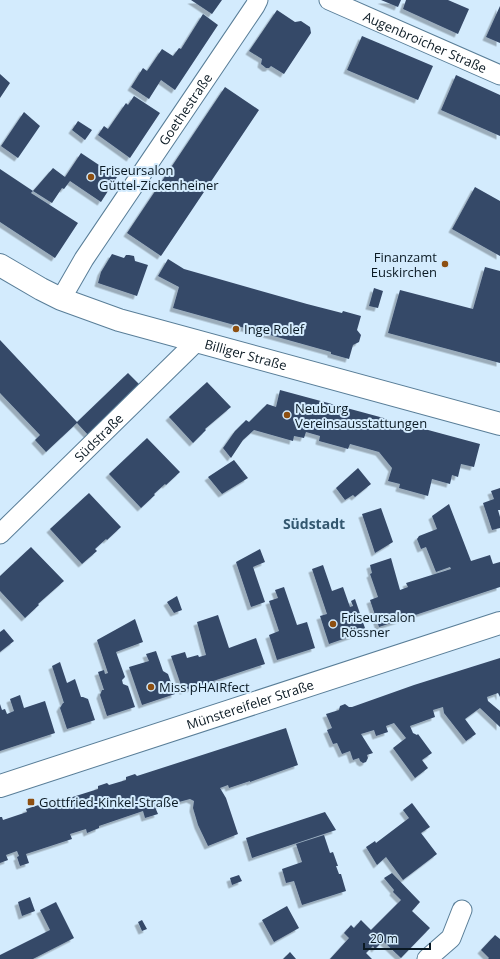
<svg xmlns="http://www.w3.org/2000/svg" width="500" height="959" font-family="'Open Sans',sans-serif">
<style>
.building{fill:#364968;filter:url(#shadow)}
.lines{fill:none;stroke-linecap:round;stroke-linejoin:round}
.minor-casing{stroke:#597e98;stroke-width:21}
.tertiary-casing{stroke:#597e98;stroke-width:24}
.minor{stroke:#fff;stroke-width:19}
.tertiary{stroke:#fff;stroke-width:22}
.poi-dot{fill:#8d4f11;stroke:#d3ebfd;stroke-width:1.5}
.labels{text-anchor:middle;stroke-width:4;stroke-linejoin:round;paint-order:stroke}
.street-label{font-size:13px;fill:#0a1923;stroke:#d3ebfd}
.poi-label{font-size:13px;fill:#0a1923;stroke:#d3ebfd;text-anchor:start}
.neighbourhood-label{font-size:14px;font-weight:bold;fill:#33576f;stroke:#d3ebfd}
</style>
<defs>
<filter id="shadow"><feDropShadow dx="-3.5" dy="3.5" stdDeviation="0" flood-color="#0004"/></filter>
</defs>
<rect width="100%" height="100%" fill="#d3ebfd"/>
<path class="building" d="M191 0H222L212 14Z
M381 0H401L398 7Z
M406 0H448L469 9 458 34 403 9Z
M500 6V43L486 37Z
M277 10 295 22 301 21 310 27 311 33 284 74 271 66 269 68H266L261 64 262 59 249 51Z
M203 14 218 25 175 90 161 80 149 99 131 87 143 68 147 71 162 49 173 56 179 48 181 49Z
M362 36 433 66 418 100 347 70Z
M0 74 10 83 0 98Z
M456 75 500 95V136L441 110Z
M225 87 259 110 161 256 127 233Z
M134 96 160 113 130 158 98 135 104 126 108 129 126 103 128 105Z
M24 112 40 126 18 158 1 146Z
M78 121 92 130 85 140 72 130Z
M81 153 117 177 101 202 70 181 64 189 62 188 52 203 33 191 31 193 78 223 55 258 0 222V169L33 191 53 168 65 177Z
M475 187 500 201V256L452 229Z
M112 254 124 258 126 255H129L134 256 135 261 148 265 137 296 98 283 101 272Z
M168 259 184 269 307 304 342 313 343 311 361 316 357 330 361 335 359 342 353 345 349 359 331 354V352L173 308 179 287 158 276Z
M485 267 500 271V363L388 333 400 290 473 309Z
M374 288 383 291 378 308 369 306Z
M0 340 77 422 128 373 142 387 89 436 77 423 46 452 35 440 40 435 0 393Z
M207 382 231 407 205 429 206 430 193 443 169 417Z
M280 390 480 444 474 467 461 464 458 477 452 475 450 484 432 479 428 496 399 488 400 484 388 481 392 468 379 452 350 444 348 449 341 447 319 441 320 436 306 432 304 438 294 436 293 441 254 430 243 440 231 458 223 448 235 431 246 420 249 422 267 404 276 407Z
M147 438 180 472 166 485 165 484 154 494 155 495 141 508 109 474Z
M234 460 248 478 222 494 208 477Z
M358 468 371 484 355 497 353 495 345 500 336 488Z
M500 488V510H498L500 517V528L492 530 483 503 494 499 491 491Z
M89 493 121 527 107 540 106 539 95 549 97 551 82 564 50 529Z
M449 504 471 561 490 555 493 564 500 562V587L379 627 370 600 378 597 370 574 372 573 370 565 391 558 400 590 408 587 406 583 451 569 450 567 436 572 426 547 421 549 417 539 419 536 437 529 432 516Z
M381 508 393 542 375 553 362 514Z
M31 547 64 581 38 604 39 605 25 618 0 591V576Z
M260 549 265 562 253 567 265 602 251 607 236 562Z
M323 565 332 591 343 587 350 607 353 606 351 601 355 599 366 631 329 644 320 616 327 614 312 569Z
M284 587 297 625 307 622 315 648 277 660 269 635 279 631 269 601 278 598 275 590Z
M177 596 182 610 174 613 167 602Z
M218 615 229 648 256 638 265 664 183 691 171 656 185 652 187 658 198 655 199 657 206 655 197 622Z
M135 619 143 642 116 652 125 677 122 680 123 684 128 686 135 707 107 716 100 695 102 690H104L98 672 104 670 105 674 108 673 97 640Z
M4 629 14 641 0 652V632Z
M156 651 163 671 168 674 175 694 142 705 129 667 149 661 146 654Z
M500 658V697L498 693 487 697 488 701 500 711V727L480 708 465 719 476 734 466 741 444 713 443 707 433 710 435 717 410 726 413 733 417 735 418 734 432 753 422 760 428 768 415 778 393 748 406 738 394 723 386 726 388 732 376 736 374 730 361 734 373 753 367 755 368 758 366 762 363 763 360 761 359 758 353 760 350 751 342 754 337 743 333 744 327 730 332 728 326 714 339 710 340 706 345 704 349 707H352L414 685Z
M60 662 67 683 75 679 81 697H83L88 699 95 720 67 729 60 708 63 703H64L52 666Z
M20 695 24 708 45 701 55 733 0 751V704L2 710 5 709 7 714 14 711 10 699Z
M286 728 298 765 250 782V781L229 788 228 785 220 788 226 798 238 834 208 846 198 825 193 808 194 801 190 799 179 802 178 799 155 807 158 814 145 818 143 811 99 826V828L87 833 86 829 70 834 72 839 26 854 29 863 20 866 17 857 19 856 17 851 6 855 8 860 0 863V817H2L3 820 27 812 26 809 45 803 46 806 60 801 98 789V786L107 783 109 785 126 780V777L135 774 137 776Z
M412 803 430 827 421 833 437 854 403 880 386 857 377 865 366 847 375 841 376 843 409 818 403 810Z
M325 812 336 830 252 858 246 838Z
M324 835 330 853 333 852 338 866H336L339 874H341L346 891 302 905 294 881 286 883 282 869 302 862 296 844Z
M392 873 420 902 412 911 430 928 401 958 383 941 375 949 373 946 366 953 372 959H330L349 938 344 933 351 925 354 928 361 920 371 930 401 900 393 892 394 890 384 878Z
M239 875 242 881 232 885 230 878Z
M30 897 35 911 22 916 18 902Z
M56 902 74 938 33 959H0V955L50 930 40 910Z
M287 906 299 928 274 942 262 920Z
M142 920 147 929 142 931 138 922Z
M495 935 500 939V959H488L489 958 481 950Z
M290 952 296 959H283Z"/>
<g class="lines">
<defs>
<g id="minor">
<path id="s1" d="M329 0 500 75"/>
<path id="s2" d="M61 299 84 259 255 6 258 0"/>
<path id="s3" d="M0 534 197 341"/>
<path d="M427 959 451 938 462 910"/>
</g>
<g id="tertiary">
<path id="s4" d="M0 265 41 289 61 299 119 320 500 424"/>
<path id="s5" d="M0 786 500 623"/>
</g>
</defs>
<use href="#minor" class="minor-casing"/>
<use href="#tertiary" class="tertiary-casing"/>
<use href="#minor" class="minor"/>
<use href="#tertiary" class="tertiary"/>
</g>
<g class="poi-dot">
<circle cx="91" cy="177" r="4"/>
<circle cx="445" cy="264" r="4"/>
<circle cx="236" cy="329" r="4"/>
<circle cx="287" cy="415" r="4"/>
<circle cx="333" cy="624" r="4"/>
<circle cx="151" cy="687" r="4"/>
<rect x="27" y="798" width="8" height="8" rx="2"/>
</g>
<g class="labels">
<g class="street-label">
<text dy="5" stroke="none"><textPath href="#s1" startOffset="105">Augenbroicher Straße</textPath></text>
<text dy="5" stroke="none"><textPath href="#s2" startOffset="227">Goethestraße</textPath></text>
<text dy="5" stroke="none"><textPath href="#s4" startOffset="263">Billiger Straße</textPath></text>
<text dy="5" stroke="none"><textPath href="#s3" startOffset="138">Südstraße</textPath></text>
<text dy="5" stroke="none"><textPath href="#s5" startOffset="263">Münstereifeler Straße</textPath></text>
</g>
<g class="poi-label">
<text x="99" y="175">Friseursalon<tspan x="99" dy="15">Güttel-Zickenheiner</tspan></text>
<text x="437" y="262" text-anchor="end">Finanzamt<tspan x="437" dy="15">Euskirchen</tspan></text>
<text x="244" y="334">Inge Rolef</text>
<text x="295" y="413">Neuburg<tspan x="295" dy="15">Vereinsausstattungen</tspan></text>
<text x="341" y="622">Friseursalon<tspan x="341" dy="15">Rössner</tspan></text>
<text x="159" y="692">Miss pHAIRfect</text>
<text x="39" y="807">Gottfried-Kinkel-Straße</text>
</g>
<g class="neighbourhood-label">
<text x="314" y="529">Südstadt</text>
</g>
</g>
<path d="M364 943v6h66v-6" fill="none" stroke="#0a1923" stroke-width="2"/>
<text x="370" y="943" font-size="12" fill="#0a1923" stroke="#d3ebfd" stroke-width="3" paint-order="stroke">20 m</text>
</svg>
